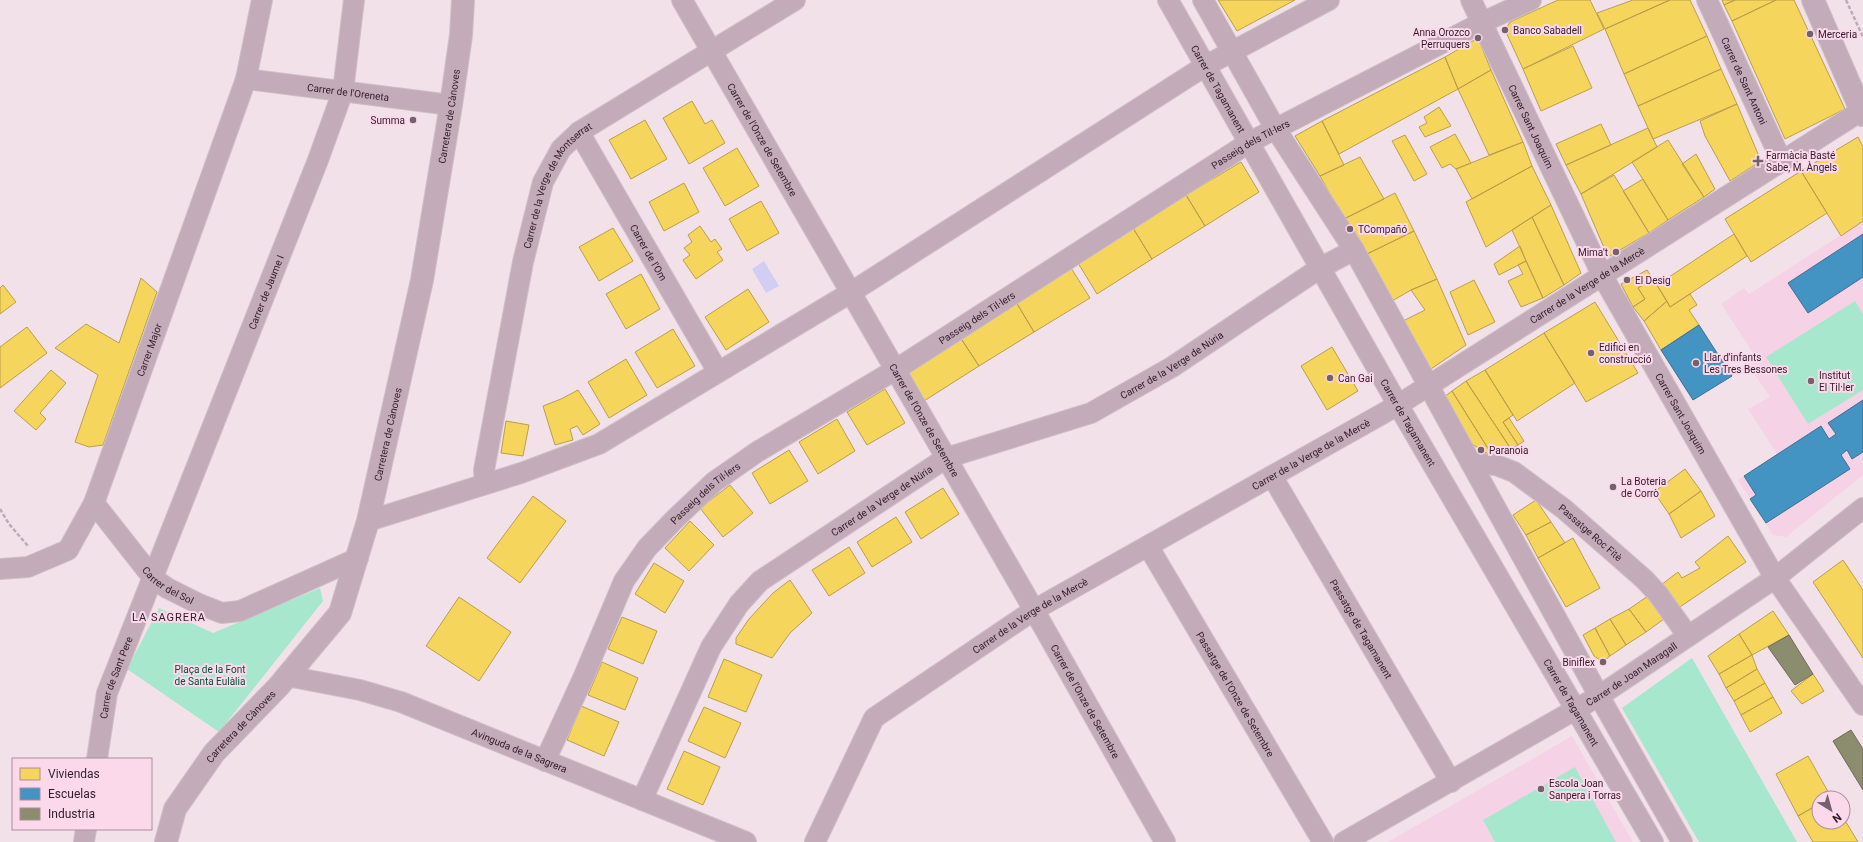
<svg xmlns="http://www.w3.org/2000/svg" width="1863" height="842" font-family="Roboto,sans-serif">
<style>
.built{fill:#f6d2e6}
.green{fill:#a7e7ce}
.water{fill:#d2cdf2}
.homes{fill:#f6d55c;stroke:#bb9e4c}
.schools{fill:#4393c3;stroke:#3d6f94}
.industry{fill:#8c8c6e;stroke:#706a59}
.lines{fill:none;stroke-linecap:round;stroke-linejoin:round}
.minor-casing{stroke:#cebfc7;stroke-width:22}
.tertiary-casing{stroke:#cebfc7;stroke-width:24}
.path{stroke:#bdabb5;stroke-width:2.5;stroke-dasharray:4 2;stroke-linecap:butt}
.minor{stroke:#c4abba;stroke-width:20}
.tertiary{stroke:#c4abba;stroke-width:22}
.poi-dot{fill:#74616c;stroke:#fbd9eb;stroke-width:1.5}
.labels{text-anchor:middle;stroke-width:4;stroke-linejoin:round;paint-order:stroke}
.poi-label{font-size:10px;fill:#301c28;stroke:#fbd9eb;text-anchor:start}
.street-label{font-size:10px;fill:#301c28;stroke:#fbd9eb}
.park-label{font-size:10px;fill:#014e36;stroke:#fbd9eb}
.neighbourhood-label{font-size:11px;letter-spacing:1px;fill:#301c28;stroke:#fbd9eb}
</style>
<rect width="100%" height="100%" fill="#f3e1ea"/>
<path class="built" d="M1863 221V475L1786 537 1773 535 1738 480 1777 454 1748 409 1770 397 1748 365 1757 359 1721 304 1744 288 1749 294Z
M1572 736 1633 842H1388Z"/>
<path class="green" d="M1855 301 1863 314V390L1808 424 1766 357Z
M320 588 323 601 219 732 127 669 159 608 213 633Z
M1692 658 1797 842H1699L1622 708Z
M1575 767 1616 842H1495L1483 820Z"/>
<path class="water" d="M764 261 779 286 766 293 752 269Z"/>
<path class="homes" d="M1218 0H1295L1237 31Z
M1558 0H1590L1604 29 1523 69 1505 30 1510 22Z
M1633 0H1670L1605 29 1597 13Z
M1670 0H1690L1707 36 1624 74 1605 29Z
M1722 0H1735L1724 5Z
M1735 0H1776L1732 21 1724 5Z
M1776 0H1794L1845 109 1785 139 1732 21Z
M1707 36 1721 69 1638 106 1624 74Z
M1478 38 1491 70 1458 89 1445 57Z
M1573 46 1592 88 1541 111 1523 69Z
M1445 57 1458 89 1339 154 1322 121Z
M1721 69 1737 104 1653 139 1638 106Z
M1491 70 1523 142 1489 155 1458 89Z
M692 101 705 124 712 120 725 143 689 164 663 118Z
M1737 104 1761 161 1730 181 1705 136 1700 121Z
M1439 107 1451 126 1425 137 1419 127 1427 123 1424 117Z
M645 120 667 159 631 179 609 140Z
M1322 121 1344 165 1320 176 1295 136Z
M1601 124 1611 145 1566 165 1556 144Z
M1648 128 1657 147 1581 194 1566 165Z
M1455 134 1471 163 1456 169 1450 164 1442 168 1430 147Z
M1405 135 1427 174 1414 181 1392 141Z
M1858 137 1863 147V221L1841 236 1801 171Z
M1668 140 1704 197 1668 220 1632 162Z
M1523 142 1532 166 1472 199 1456 169Z
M737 148 759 186 725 206 703 168Z
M1696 154 1715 189 1704 197 1682 164Z
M1360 157 1384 199 1344 219 1320 176Z
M1241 162 1259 192 1205 226 1186 195Z
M1532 166 1551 205 1486 247 1466 202Z
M1801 171 1827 213 1751 262 1725 219Z
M1614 175 1649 233 1608 257 1581 194Z
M1643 179 1668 220 1649 233 1623 191Z
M684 183 699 212 664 231 649 202Z
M1395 193 1414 231 1365 255 1344 219Z
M1186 195 1205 226 1152 259 1133 228Z
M761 201 779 233 747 251 729 219Z
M1551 205 1581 273 1564 285 1532 217Z
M1532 217 1564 285 1543 298 1512 230Z
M700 226 711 242 715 239 722 249 717 252 723 260 696 279 683 260 690 255 684 248 692 242 688 235Z
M613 228 633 261 599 281 579 247Z
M1133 228 1152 259 1097 294 1078 263Z
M1414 231 1437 279 1411 290 1392 301 1365 255Z
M1734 234 1747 256 1670 307 1657 285Z
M1520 246 1526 261 1499 275 1494 264Z
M1526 261 1543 298 1521 307 1508 281 1523 274 1518 265Z
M1071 268 1090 298 1034 332 1016 302Z
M1647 270 1653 279 1638 288 1645 299 1633 307 1621 284Z
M641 274 660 309 626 329 606 294Z
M141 278 157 292 103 445 89 447 75 442 98 375 55 348 86 324 119 343Z
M1437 279 1466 345 1431 369 1403 321 1425 310 1411 290Z
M1653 279 1667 301 1644 321 1633 307 1645 299 1638 288Z
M1474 280 1495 322 1468 335 1450 292Z
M3 285 16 302 0 314V288Z
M748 289 769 322 726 350 705 317Z
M1690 294 1697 305 1689 310 1699 325 1661 350 1644 321 1667 301 1670 307Z
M1016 302 1034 332 979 366 960 337Z
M1595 302 1638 373 1586 402 1544 333Z
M27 327 47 353 0 388V347Z
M673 329 695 366 657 388 635 352Z
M1544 333 1575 383 1517 421 1485 370Z
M960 337 979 366 924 401 905 371Z
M1332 347 1358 391 1327 410 1301 366Z
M626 359 647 395 609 418 588 382Z
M51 370 66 383 40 413 46 419 36 430 14 411Z
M1485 370 1513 415 1503 422 1518 445 1511 449 1466 381Z
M1466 381 1511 449 1494 458 1452 391Z
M885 389 905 423 867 445 847 412Z
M578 390 600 424 583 435 577 426 570 429 573 440 555 445 543 406 561 399Z
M1452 391 1494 458 1472 444 1444 397Z
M1509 418 1524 441 1518 445 1503 422Z
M837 419 855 451 818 474 799 442Z
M506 421 529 425 523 456 501 453Z
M789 450 808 481 770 504 752 473Z
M1685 469 1701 491 1669 514 1654 492Z
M730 485 753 513 723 537 700 508Z
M943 488 959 514 921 539 905 512Z
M1701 491 1715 516 1681 538 1669 514Z
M533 496 566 521 520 583 487 558Z
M1536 500 1551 522 1526 535 1513 515Z
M896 517 912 542 872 567 857 542Z
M690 521 714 545 689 571 665 548Z
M1551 522 1565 543 1538 558 1526 535Z
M1728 536 1746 562 1677 609 1661 585 1678 572 1682 578 1700 568 1695 562Z
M1573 538 1600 588 1566 607 1538 558Z
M849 547 865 573 829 596 812 570Z
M1843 560 1863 590V658L1813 582Z
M654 563 684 581 665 613 635 594Z
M790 580 812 613 790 633 772 658 736 644V638L749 619 773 593Z
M1648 596 1664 619 1646 632 1629 609Z
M459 597 511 632 479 681 426 646Z
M1629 609 1646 632 1626 645 1610 619Z
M1773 611 1789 635 1752 655 1739 634Z
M622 617 657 631 643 664 608 649Z
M1610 619 1626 645 1610 656 1595 628Z
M1595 628 1610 656 1603 662 1594 656 1583 635Z
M1739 634 1752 655 1719 674 1708 656Z
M1752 655 1757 669 1726 688 1719 674Z
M724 659 762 675 746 712 708 697Z
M602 662 638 678 625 710 588 695Z
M1757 669 1765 683 1734 701 1726 688Z
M1813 674 1824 691 1802 704 1791 691Z
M1765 683 1773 697 1741 715 1734 701Z
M1773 697 1782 713 1750 732 1741 715Z
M581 706 619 722 604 756 567 740Z
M704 707 741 723 725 758 688 741Z
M684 751 720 767 703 805 667 789Z
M1808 756 1831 797 1819 798V804L1798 816 1776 774Z
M1819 804V822H1843V817L1858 842H1813L1798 816Z"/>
<path class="schools" d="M1863 234V277L1808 313 1788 283Z
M1699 325 1732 376 1693 400 1661 350Z
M1863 400V452L1852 459 1847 450 1841 455 1850 469 1766 523 1750 499 1756 495 1744 476 1821 426 1829 439 1836 434 1828 423Z"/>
<path class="industry" d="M1789 635 1813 674 1795 685 1768 647Z
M1851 730 1863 749V790L1833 741Z"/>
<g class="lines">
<defs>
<g id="minor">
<path id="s1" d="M682 0 1034 610 1165 842"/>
<path id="s2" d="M1168 0 1398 405 1653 842"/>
<path d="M1203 0 1275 128 1354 250 1599 696 1682 842"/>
<path id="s3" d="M1471 0 1603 277 1775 578 1863 705"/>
<path id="s4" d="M1707 0 1782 162"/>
<path id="s5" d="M246 79 451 105"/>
<path id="s6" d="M579 132 718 372"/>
<path id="s7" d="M1471 463 1496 465 1514 472 1564 509 1644 579 1658 594 1688 636"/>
<path id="s8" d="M1272 476 1451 782"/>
<path id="s9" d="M485 483 484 470 523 262 543 182 561 149 579 132 795 0"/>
<path id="s10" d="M94 503 153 578 167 588 199 604 222 613 240 611 358 558"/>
<path d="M368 521 521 473 599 444 850 293 1205 66 1329 0"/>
<path id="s11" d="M1148 546 1323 842"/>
<path id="s12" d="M0 569 28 567 68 550 94 503 246 79 262 0"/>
<path id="s13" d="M287 676 360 690 401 702 746 842"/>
<path id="s14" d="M97 759 107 693 318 160 343 91 354 0"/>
<path id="s15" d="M545 761 584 676 624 581 647 548 676 518 714 482 757 452 895 370 1250 142 1481 23 1531 0"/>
<path id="s16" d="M642 800 711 647 739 604 760 581 946 458 1091 413 1172 367 1320 268 1354 250"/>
<path d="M84 842 86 829"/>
<path id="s17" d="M815 842 874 718 1034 610 1398 405 1861 111"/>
<path id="s18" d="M1344 842 1599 696 1775 578 1863 508"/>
</g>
<g id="tertiary">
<path d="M1813 0 1863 115"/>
<path id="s19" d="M166 842 175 809 214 753 278 687 340 613 368 521 422 280 451 105 461 35 463 0"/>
</g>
</defs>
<use href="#minor" class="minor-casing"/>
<use href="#tertiary" class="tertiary-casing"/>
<path class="path" d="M1846 0 1863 37
M0 509 9 524 28 546"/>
<use href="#minor" class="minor"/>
<use href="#tertiary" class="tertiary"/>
</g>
<g class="poi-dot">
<circle cx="1505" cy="30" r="4"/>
<circle cx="1810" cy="34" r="4"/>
<circle cx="1478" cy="38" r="4"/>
<circle cx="413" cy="120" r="4"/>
<path d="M1756 155h4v4h4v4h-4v4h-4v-4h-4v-4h4z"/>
<circle cx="1350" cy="229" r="4"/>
<circle cx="1616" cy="252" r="4"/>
<circle cx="1627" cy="280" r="4"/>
<circle cx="1591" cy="353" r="4"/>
<circle cx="1696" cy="363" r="4"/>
<circle cx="1330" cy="378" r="4"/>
<circle cx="1811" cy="381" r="4"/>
<circle cx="1481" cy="450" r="4"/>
<circle cx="1613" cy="487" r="4"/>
<circle cx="1603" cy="662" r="4"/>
<circle cx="1541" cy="789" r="4"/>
</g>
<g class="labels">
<g class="poi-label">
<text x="1513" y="34">Banco Sabadell</text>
<text x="1470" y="36" text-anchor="end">Anna Orozco<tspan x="1470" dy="12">Perruquers</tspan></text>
<text x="1818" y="38">Merceria</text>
<text x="405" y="124" text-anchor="end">Summa</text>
<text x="1766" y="159">Farmàcia Basté<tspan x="1766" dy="12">Sabe, M. Àngels</tspan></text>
<text x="1358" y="233">TCompañó</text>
<text x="1608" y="256" text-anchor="end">Mima't</text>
<text x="1635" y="284">El Desig</text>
<text x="1599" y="351">Edifici en<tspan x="1599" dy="12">construcció</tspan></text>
<text x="1704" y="361">Llar d'infants<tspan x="1704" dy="12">Les Tres Bessones</tspan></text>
<text x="1819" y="379">Institut<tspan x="1819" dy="12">El Til·ler</tspan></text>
<text x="1338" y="382">Can Gai</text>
<text x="1489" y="454">Paranoia</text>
<text x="1621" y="485">La Boteria<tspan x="1621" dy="12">de Corrò</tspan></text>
<text x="1595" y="666" text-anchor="end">Biniflex</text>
<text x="1549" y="787">Escola Joan<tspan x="1549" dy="12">Sanpera i Torras</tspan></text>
</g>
<g class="street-label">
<text dy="4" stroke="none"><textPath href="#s4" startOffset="89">Carrer de Sant Antoni</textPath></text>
<text dy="4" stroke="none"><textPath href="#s2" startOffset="102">Carrer de Tagamanent</textPath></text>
<text dy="4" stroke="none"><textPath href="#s5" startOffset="103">Carrer de l'Oreneta</textPath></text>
<text dy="4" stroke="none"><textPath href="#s19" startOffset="800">Carretera de Cànoves</textPath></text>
<text dy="4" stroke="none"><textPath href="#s3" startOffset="140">Carrer Sant Joaquim</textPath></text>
<text dy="4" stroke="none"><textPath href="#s1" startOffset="161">Carrer de l'Onze de Setembre</textPath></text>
<text dy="4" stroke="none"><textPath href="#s15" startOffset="965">Passeig dels Til·lers</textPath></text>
<text dy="4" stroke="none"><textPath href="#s9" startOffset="311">Carrer de la Verge de Montserrat</textPath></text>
<text dy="4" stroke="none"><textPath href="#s6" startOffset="139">Carrer de l'Om</textPath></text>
<text dy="4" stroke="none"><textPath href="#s17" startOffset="972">Carrer de la Verge de la Mercè</textPath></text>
<text dy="4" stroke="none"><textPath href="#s14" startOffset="498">Carrer de Jaume I</textPath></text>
<text dy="4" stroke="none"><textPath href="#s15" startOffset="641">Passeig dels Til·lers</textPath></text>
<text dy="4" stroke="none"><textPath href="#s12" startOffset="288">Carrer Major</textPath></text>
<text dy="4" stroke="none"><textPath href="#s16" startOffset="719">Carrer de la Verge de Núria</textPath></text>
<text dy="4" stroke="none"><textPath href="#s3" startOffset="464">Carrer Sant Joaquim</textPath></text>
<text dy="4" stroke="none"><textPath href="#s1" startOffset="485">Carrer de l'Onze de Setembre</textPath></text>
<text dy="4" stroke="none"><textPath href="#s2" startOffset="486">Carrer de Tagamanent</textPath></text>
<text dy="4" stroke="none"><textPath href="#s19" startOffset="476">Carretera de Cànoves</textPath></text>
<text dy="4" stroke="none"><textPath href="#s17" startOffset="648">Carrer de la Verge de la Mercè</textPath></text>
<text dy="4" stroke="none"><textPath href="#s15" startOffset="317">Passeig dels Til·lers</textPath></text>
<text dy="4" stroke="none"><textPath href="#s16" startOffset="396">Carrer de la Verge de Núria</textPath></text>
<text dy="4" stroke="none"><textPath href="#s7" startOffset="142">Passatge Roc Fitè</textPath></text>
<text dy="4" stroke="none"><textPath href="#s10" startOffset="112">Carrer del Sol</textPath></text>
<text dy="4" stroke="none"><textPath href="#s17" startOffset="324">Carrer de la Verge de la Mercè</textPath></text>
<text dy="4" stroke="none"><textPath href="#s8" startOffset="177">Passatge de Tagamanent</textPath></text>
<text dy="4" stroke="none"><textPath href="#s18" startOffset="333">Carrer de Joan Maragall</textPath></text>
<text dy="4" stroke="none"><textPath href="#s14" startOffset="84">Carrer de Sant Pere</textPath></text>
<text dy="4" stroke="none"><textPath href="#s11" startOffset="172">Passatge de l'Onze de Setembre</textPath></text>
<text dy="4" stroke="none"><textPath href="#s1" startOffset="809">Carrer de l'Onze de Setembre</textPath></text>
<text dy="4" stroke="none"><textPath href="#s2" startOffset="810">Carrer de Tagamanent</textPath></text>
<text dy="4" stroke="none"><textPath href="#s19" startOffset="140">Carretera de Cànoves</textPath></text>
<text dy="4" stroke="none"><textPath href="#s13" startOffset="245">Avinguda de la Sagrera</textPath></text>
</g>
<g class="park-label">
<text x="210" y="673">Plaça de la Font<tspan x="210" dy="12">de Santa Eulàlia</tspan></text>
</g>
<g class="neighbourhood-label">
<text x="169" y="621">LA SAGRERA</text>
</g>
</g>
<rect x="12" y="758" width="140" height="72" fill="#fbd9eb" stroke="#aa8d9d"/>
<rect x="20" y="768" width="20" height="12" fill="#f6d55c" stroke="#aa8d9d"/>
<text x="48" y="778" font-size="12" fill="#301c28">Viviendas</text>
<rect x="20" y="788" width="20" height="12" fill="#4393c3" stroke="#aa8d9d"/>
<text x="48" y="798" font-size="12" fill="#301c28">Escuelas</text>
<rect x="20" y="808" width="20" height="12" fill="#8c8c6e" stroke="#aa8d9d"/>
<text x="48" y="818" font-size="12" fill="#301c28">Industria</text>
<g transform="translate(1831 810) rotate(143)"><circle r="19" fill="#fbd9eb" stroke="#aa8d9d"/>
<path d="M0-3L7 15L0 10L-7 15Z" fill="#74616c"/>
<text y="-6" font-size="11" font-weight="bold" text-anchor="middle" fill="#301c28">N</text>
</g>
</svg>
